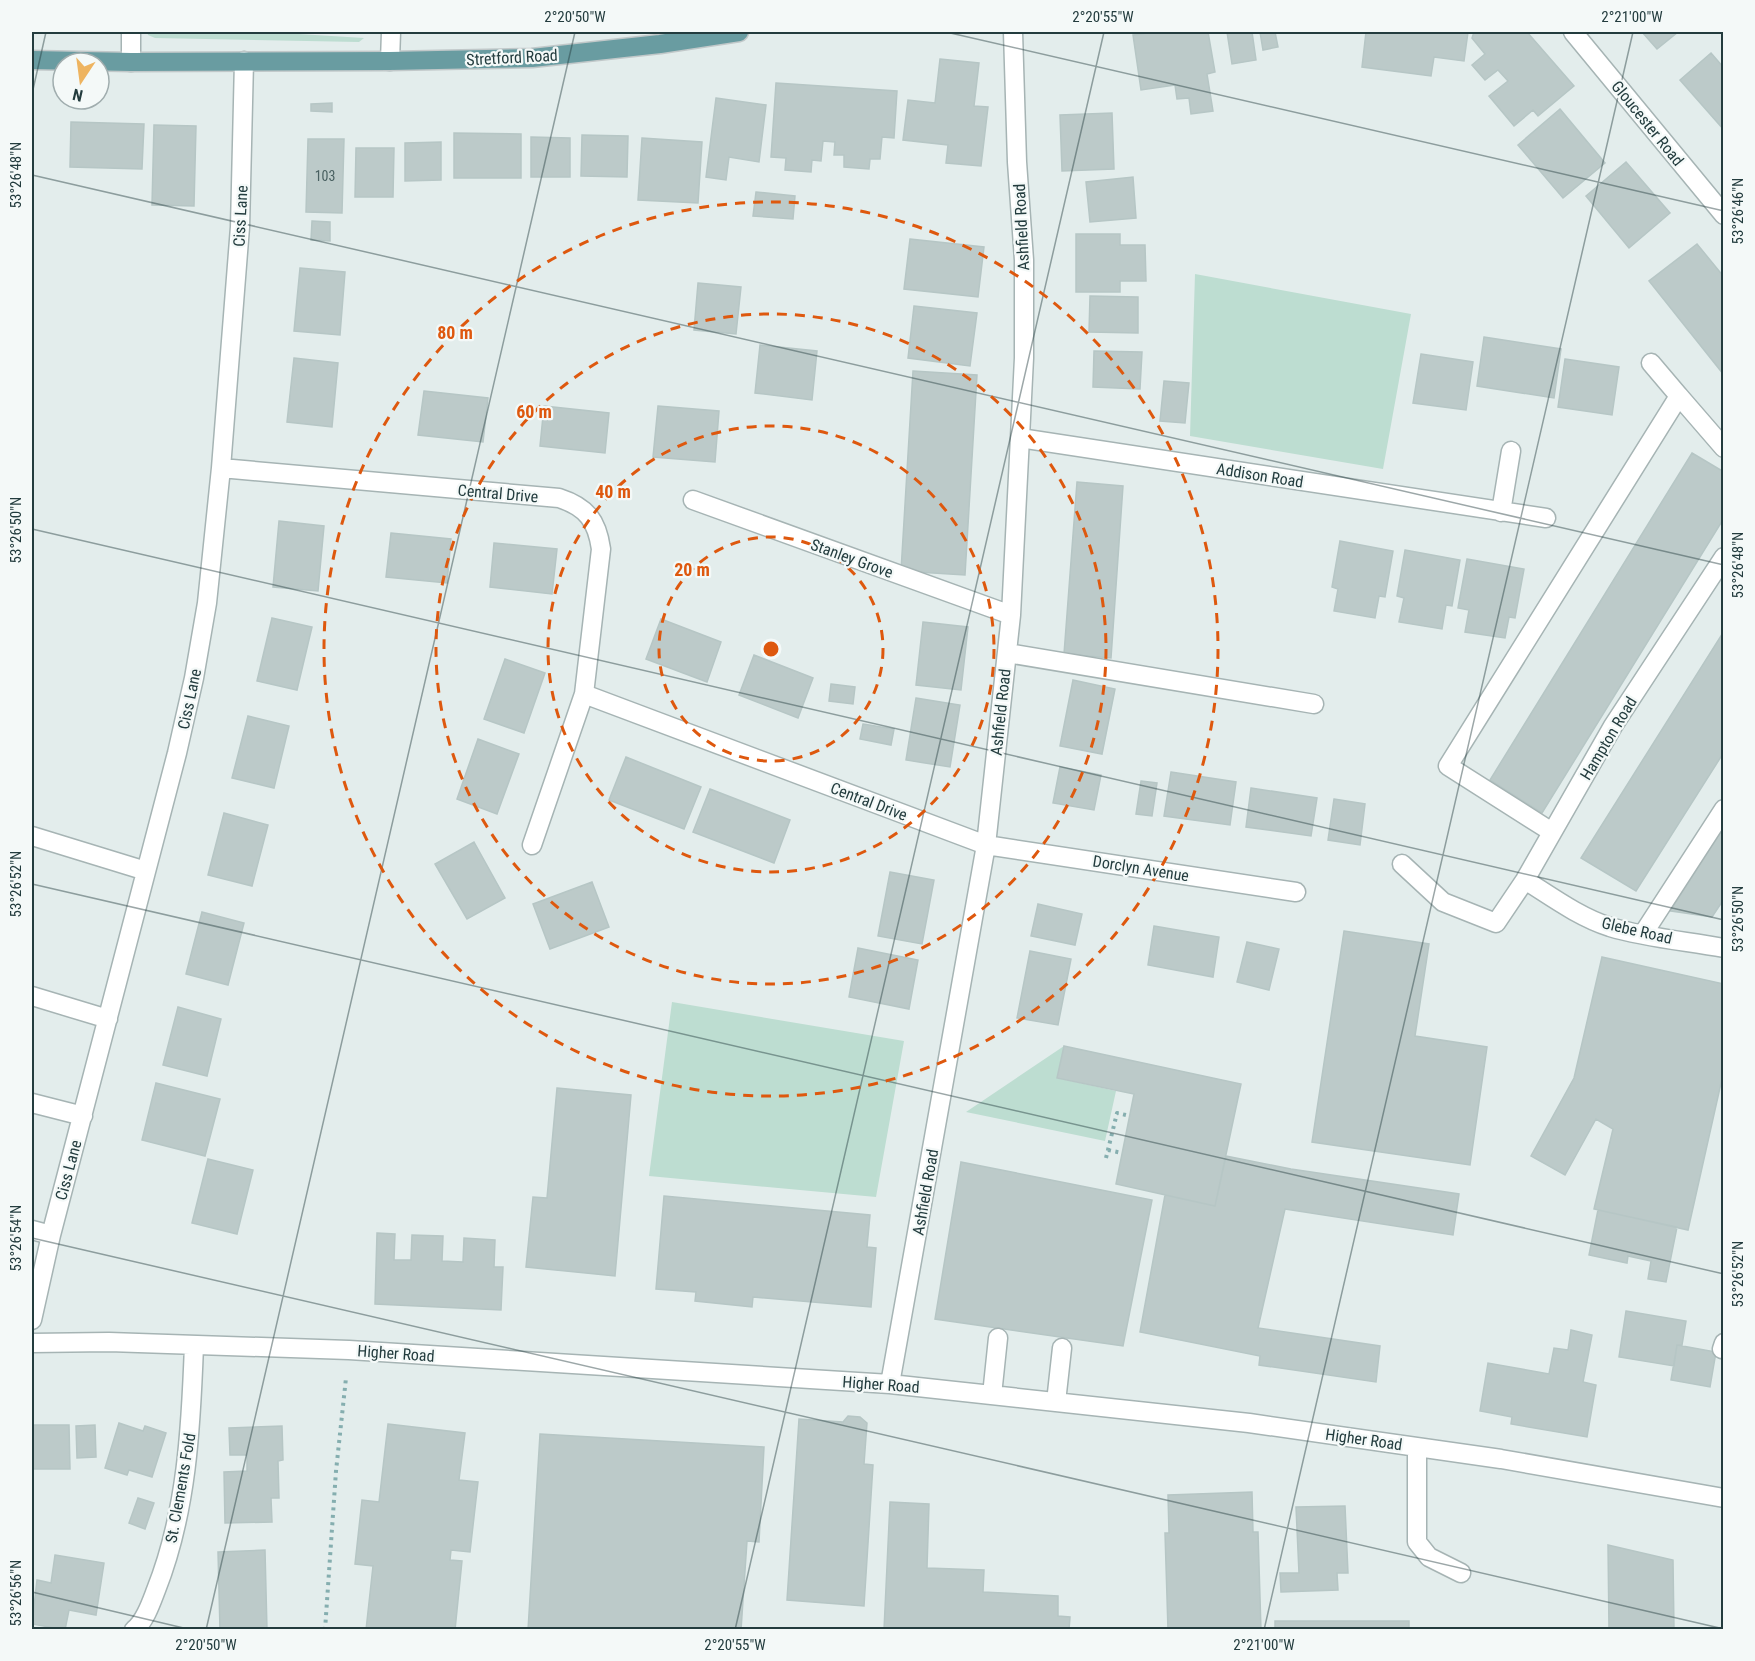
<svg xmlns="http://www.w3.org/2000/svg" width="1755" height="1661" font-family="'Roboto Condensed',sans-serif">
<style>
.green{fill:#bdddd1}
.building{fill:#bccac9;stroke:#b6c6c5;stroke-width:1.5}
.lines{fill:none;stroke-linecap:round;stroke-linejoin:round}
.minor-casing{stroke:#a6b4b4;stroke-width:21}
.major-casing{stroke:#c1c8c9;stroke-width:21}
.path{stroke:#85aeaf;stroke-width:4;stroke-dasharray:3 4.5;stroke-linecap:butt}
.minor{stroke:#fff;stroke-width:18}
.major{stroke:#699ca1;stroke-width:18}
.ticks{fill:none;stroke:#233c3e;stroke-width:1.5;stroke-opacity:0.45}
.ring{fill:none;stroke:#de580e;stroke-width:3;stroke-dasharray:10 8}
.labels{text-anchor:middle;stroke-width:4.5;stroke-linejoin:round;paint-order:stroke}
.number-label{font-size:14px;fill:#496061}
.street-label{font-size:16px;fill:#233c3e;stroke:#f4f9f8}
.centre{fill:#de580e;stroke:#f4f9f8;stroke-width:3}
.ring-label{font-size:18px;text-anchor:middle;font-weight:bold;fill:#de580e;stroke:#f4f9f8;stroke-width:4.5;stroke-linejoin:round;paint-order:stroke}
.neatline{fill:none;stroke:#233c3e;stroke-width:2}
.ticks-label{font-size:15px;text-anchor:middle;fill:#233c3e}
</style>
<rect width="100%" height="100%" fill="#e3edec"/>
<path class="green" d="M147 32H266L364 38 359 42 155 38 148 35Z
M1195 274 1411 314 1383 469 1190 436Z
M672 1002 904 1041 876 1197 649 1176Z
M1064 1046 1057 1078 1116 1091 1105 1141 966 1112Z"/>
<path class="building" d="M1156 32H1208L1215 72 1207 74 1213 111 1191 114 1189 98 1177 99 1175 85 1141 90 1133 35Z
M1227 32H1252L1256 60 1232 64Z
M1260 32H1275L1278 47 1263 50Z
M1366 32H1468L1464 61 1434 57 1431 76 1362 67Z
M1474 32H1527L1574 86 1538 116 1533 110 1514 126 1489 96 1508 81 1498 70 1485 80 1472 65 1485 54 1472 38Z
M1642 32H1678L1657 49Z
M1711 53 1724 68V130L1680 80Z
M940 59 979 63 974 106 988 107 981 166 946 163 948 145 903 140 908 100 935 103Z
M776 83 897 91 894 138 882 137 880 159H870L869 169 844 167V155H834L835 142 823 141 821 161 812 160 811 172 785 170 786 158 771 157Z
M716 98 766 105 759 162 729 157 726 180 706 177Z
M332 103V112L311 111V104Z
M1560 109 1605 163 1563 198 1518 145Z
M1112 113 1114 169 1062 171 1060 115Z
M71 122 144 124 142 169 70 167Z
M154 125 196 126 194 206 152 205Z
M454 133 521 134V178H454Z
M582 135 628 136 627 177 581 176Z
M531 137 570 138V177H531Z
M642 138 702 142 698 203 638 200Z
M308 139H344L342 213 306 212Z
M441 142V180L405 181V143Z
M356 148H394L393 197H355Z
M1626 162 1670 213 1629 248 1586 196Z
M1133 177 1136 218 1090 222 1086 182Z
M756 192 795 196 793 219 753 216Z
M312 221 330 222V241L311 240Z
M1076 234H1120V245H1145L1146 281H1120V292H1076Z
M910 239 984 247 978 297 904 289Z
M1697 244 1724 277V375L1649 281Z
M300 268 345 272 340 335 294 331Z
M698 283 741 287 736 334 694 330Z
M1090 296 1138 297V333L1089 332Z
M914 306 977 313 970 366 908 358Z
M1484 337 1561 349 1554 398 1477 386Z
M760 345 817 351 812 400 755 393Z
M1094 351 1142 352 1140 389 1093 387Z
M1421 354 1473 362 1466 410 1413 403Z
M294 358 338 363 332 427 287 422Z
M1565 359 1619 367 1612 415 1558 407Z
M913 371 977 375 965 575 901 571Z
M1164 381 1189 383 1185 423 1160 421Z
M424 391 488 398 483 442 418 435Z
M544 406 609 413 605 453 540 446Z
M658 406 719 411 715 462 653 457Z
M1692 453 1724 472V518L1542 813 1490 780Z
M1077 482 1123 486 1111 658 1064 654Z
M279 521 324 526 318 591 273 587Z
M391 533 451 539 447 583 386 577Z
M1340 541 1393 551 1385 597 1379 596 1375 618 1334 611 1338 589 1332 587Z
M494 543 557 549 552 594 490 587Z
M1405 550 1460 560 1452 606 1446 605 1442 629 1399 622 1404 598 1397 596Z
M1467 559 1524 569 1515 618 1509 617 1505 638 1465 632 1469 610 1458 608Z
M272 618 312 627 297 690 257 681Z
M661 619 721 642 707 682 646 659Z
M923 622 968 627 961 690 916 685Z
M1724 631V752L1636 891 1581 858Z
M754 655 813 678 798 718 739 695Z
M505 659 545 673 524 733 484 719Z
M1073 680 1115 689 1102 754 1060 746Z
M831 684 855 687 853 704 829 701Z
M916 698 960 705 950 767 906 760Z
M248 716 289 726 274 788 232 778Z
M863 724 894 729 891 745 860 739Z
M478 739 519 754 497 814 457 799Z
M626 757 701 787 684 829 609 800Z
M1060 767 1101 775 1094 810 1053 803Z
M1171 772 1236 782 1230 825 1164 816Z
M1141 781 1157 783 1152 816 1136 814Z
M1251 788 1317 798 1311 836 1246 827Z
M710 789 790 820 774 863 693 832Z
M1334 799 1365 804 1360 845 1328 840Z
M224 813 268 825 252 886 208 875Z
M1724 827V899L1712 917 1670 911Z
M474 842 505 898 467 919 435 864Z
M890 872 934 880 922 944 878 936Z
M592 882 609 927 550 949 533 904Z
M1038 904 1082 914 1075 945 1031 936Z
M202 912 244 923 228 985 186 974Z
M1154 926 1219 937 1213 977 1148 965Z
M1344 931 1429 944 1415 1036 1487 1047 1470 1165 1312 1142Z
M1247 942 1279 949 1269 990 1237 982Z
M858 948 918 960 909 1009 849 997Z
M1030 951 1071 959 1058 1025 1017 1018Z
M1602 957 1724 984V1070L1688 1230 1594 1209 1613 1129 1596 1119 1565 1175 1531 1156 1574 1078Z
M178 1007 221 1019 207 1076 163 1065Z
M1064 1046 1241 1084 1215 1206 1116 1184 1134 1094 1057 1078Z
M156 1083 220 1099 205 1156 142 1140Z
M557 1088 631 1095 615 1276 526 1267 533 1197 547 1198Z
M1226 1156 1291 1169 1459 1194 1453 1235 1285 1209 1258 1328 1380 1346 1376 1382 1259 1365 1260 1356 1140 1332 1165 1195 1215 1206Z
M208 1159 253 1170 237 1234 192 1223Z
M961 1162 1152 1200 1123 1346 935 1319Z
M664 1196 870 1215 867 1247 876 1248 871 1307 753 1297 752 1307 695 1301 696 1292 656 1289Z
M1598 1210 1677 1227 1666 1282 1648 1279 1651 1261 1628 1256 1627 1263 1589 1255Z
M377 1233 395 1234 394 1260H411L412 1235 443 1236 442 1261 463 1262 464 1238 495 1240 494 1267H503L501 1310 375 1304Z
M1626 1311 1686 1321 1682 1345H1677L1674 1366 1619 1357Z
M1571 1330 1592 1335 1583 1382 1596 1385 1587 1437 1511 1424 1512 1417 1480 1411 1488 1363 1549 1374 1554 1348 1568 1350Z
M1677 1345 1716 1352 1710 1387 1671 1380Z
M848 1416 860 1417 867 1423 864 1464 873 1465 864 1606 787 1600 799 1419 843 1422Z
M119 1423 143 1431 145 1426 166 1433 152 1477 129 1470 127 1475 105 1468Z
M388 1424 465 1433 459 1480 478 1482 470 1552 451 1550 450 1560 462 1561 455 1630H366L373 1566 355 1564 362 1500 379 1502Z
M32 1425H69L70 1469H32Z
M95 1425 96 1457 77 1458 76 1426Z
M282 1426 283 1460 278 1461 279 1498H271L272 1522 225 1523 224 1472 247 1471V1455H230L229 1428Z
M540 1434 764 1447 759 1542 747 1541 741 1630H528Z
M1252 1492 1253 1532H1258L1261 1630H1168L1165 1533H1169L1168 1495Z
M138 1498 154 1503 145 1529 129 1523Z
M890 1502 929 1504 927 1568 984 1570 983 1592 1058 1596V1616L1070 1617 1069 1630H884Z
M1345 1506 1348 1573H1337L1338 1590 1281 1592 1280 1573H1299L1296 1507Z
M1608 1545 1673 1560 1674 1630H1609Z
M265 1550 267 1630H220L218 1552Z
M55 1555 104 1563 96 1615 69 1610 65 1630 32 1624 37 1580 51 1583Z
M1275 1621H1409V1630H1275Z"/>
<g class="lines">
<defs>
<path id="minor" d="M1573 32 1724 215
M390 61 391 32
M131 62V32
M1651 363 1679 396
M1020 438 1546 518
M221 468 559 498C587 507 597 521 601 549L584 694 532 845
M693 500 1011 615
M1501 512 1511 451
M1007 653 1314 704
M584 694 986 845 1296 892
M1552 832 1448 766 1679 396 1724 448
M32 836 146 871
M1402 864 1443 902 1496 923 1525 880 1613 726 1724 557
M1525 880C1552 897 1579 917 1610 927 1647 938 1686 941 1724 948
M1643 934 1724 809
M32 996 108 1019
M32 1103 83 1116
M32 1230 51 1235
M32 1320 51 1235 177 753 194 678 207 603 221 468 240 227 244 61
M32 1343 109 1342 349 1350 890 1384 1249 1423 1501 1459 1724 1498
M1722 1349 1724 1343
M890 1384 986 845 1011 615 1024 358V260L1017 162 1013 32
M992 1395 998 1338
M1056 1402 1062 1348
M1417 1447V1542L1429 1557 1461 1573
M134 1630C145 1621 151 1603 156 1590 187 1512 191 1427 194 1345"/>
<path id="major" d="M32 60 131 62 390 61 532 58 660 44 739 32"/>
</defs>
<use href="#minor" class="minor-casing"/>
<use href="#major" class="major-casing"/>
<path class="path" d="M1108 1150 1122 1153
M1106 1158 1117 1113 1130 1116
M325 1630 336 1471 346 1378"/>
<use href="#minor" class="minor"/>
<use href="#major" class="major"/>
</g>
<path class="ticks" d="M946 32 1724 211M32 94 46 32M32 175 1724 565M32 529 1724 920M32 884 1724 1274M32 1238 1724 1629M32 1592 192 1630M206 1630 575 32M735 1630 1104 32M1264 1630 1633 32"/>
<g class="ring">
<circle cx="771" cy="649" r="112"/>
<circle cx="771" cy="649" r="223"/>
<circle cx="771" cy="649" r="335"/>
<circle cx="771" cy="649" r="447"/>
</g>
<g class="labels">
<g class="number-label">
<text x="325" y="181">103</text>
</g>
<g class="street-label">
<text transform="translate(512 57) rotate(-3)" y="6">Stretford Road</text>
<text transform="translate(1648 123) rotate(51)" y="6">Gloucester Road</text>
<text transform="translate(240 216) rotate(-87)" y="6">Ciss Lane</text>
<text transform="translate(1021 227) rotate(-93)" y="6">Ashfield Road</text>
<text transform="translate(1260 475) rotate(9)" y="6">Addison Road</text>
<text transform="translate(498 493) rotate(5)" y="6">Central Drive</text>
<text transform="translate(852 558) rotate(20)" y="6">Stanley Grove</text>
<text transform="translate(189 699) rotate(-78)" y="6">Ciss Lane</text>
<text transform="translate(1000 712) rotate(-84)" y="6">Ashfield Road</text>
<text transform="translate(1608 738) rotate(-59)" y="6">Hampton Road</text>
<text transform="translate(869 801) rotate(21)" y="6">Central Drive</text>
<text transform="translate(1141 868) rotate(9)" y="6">Dorclyn Avenue</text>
<text transform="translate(1637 930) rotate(13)" y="6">Glebe Road</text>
<text transform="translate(68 1170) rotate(-75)" y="6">Ciss Lane</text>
<text transform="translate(925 1192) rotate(-80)" y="6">Ashfield Road</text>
<text transform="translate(396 1353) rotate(4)" y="6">Higher Road</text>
<text transform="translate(881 1384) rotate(4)" y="6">Higher Road</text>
<text transform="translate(1364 1439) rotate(8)" y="6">Higher Road</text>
<text transform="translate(180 1488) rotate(-80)" y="6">St. Clements Fold</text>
</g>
</g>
<circle cx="771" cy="649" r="9" class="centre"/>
<g class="ring-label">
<text x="455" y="339">80 m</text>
<text x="534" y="418">60 m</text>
<text x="613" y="498">40 m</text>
<text x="692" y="576">20 m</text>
</g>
<rect width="1755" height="1661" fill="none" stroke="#f4f9f8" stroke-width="66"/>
<g transform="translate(81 81) rotate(193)"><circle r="28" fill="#f4f9f8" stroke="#a0adae" stroke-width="1.5"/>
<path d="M0-4.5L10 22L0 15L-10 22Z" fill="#eeb460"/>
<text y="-9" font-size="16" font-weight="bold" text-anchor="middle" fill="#233c3e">N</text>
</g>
<rect x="33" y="33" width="1689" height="1595" class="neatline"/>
<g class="ticks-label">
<text x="575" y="22">2°20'50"W</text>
<text x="1103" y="22">2°20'55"W</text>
<text x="1632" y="22">2°21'00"W</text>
<text transform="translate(16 175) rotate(-90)" y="5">53°26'48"N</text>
<text transform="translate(1738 211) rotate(-90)" y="5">53°26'46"N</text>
<text transform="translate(16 530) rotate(-90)" y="5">53°26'50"N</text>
<text transform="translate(1738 565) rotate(-90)" y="5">53°26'48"N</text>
<text transform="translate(16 884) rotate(-90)" y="5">53°26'52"N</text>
<text transform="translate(1738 919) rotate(-90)" y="5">53°26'50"N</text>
<text transform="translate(16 1238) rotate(-90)" y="5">53°26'54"N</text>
<text transform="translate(1738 1274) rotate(-90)" y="5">53°26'52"N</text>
<text transform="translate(16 1593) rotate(-90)" y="5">53°26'56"N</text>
<text x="206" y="1650">2°20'50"W</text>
<text x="735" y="1650">2°20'55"W</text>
<text x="1264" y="1650">2°21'00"W</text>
</g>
</svg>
